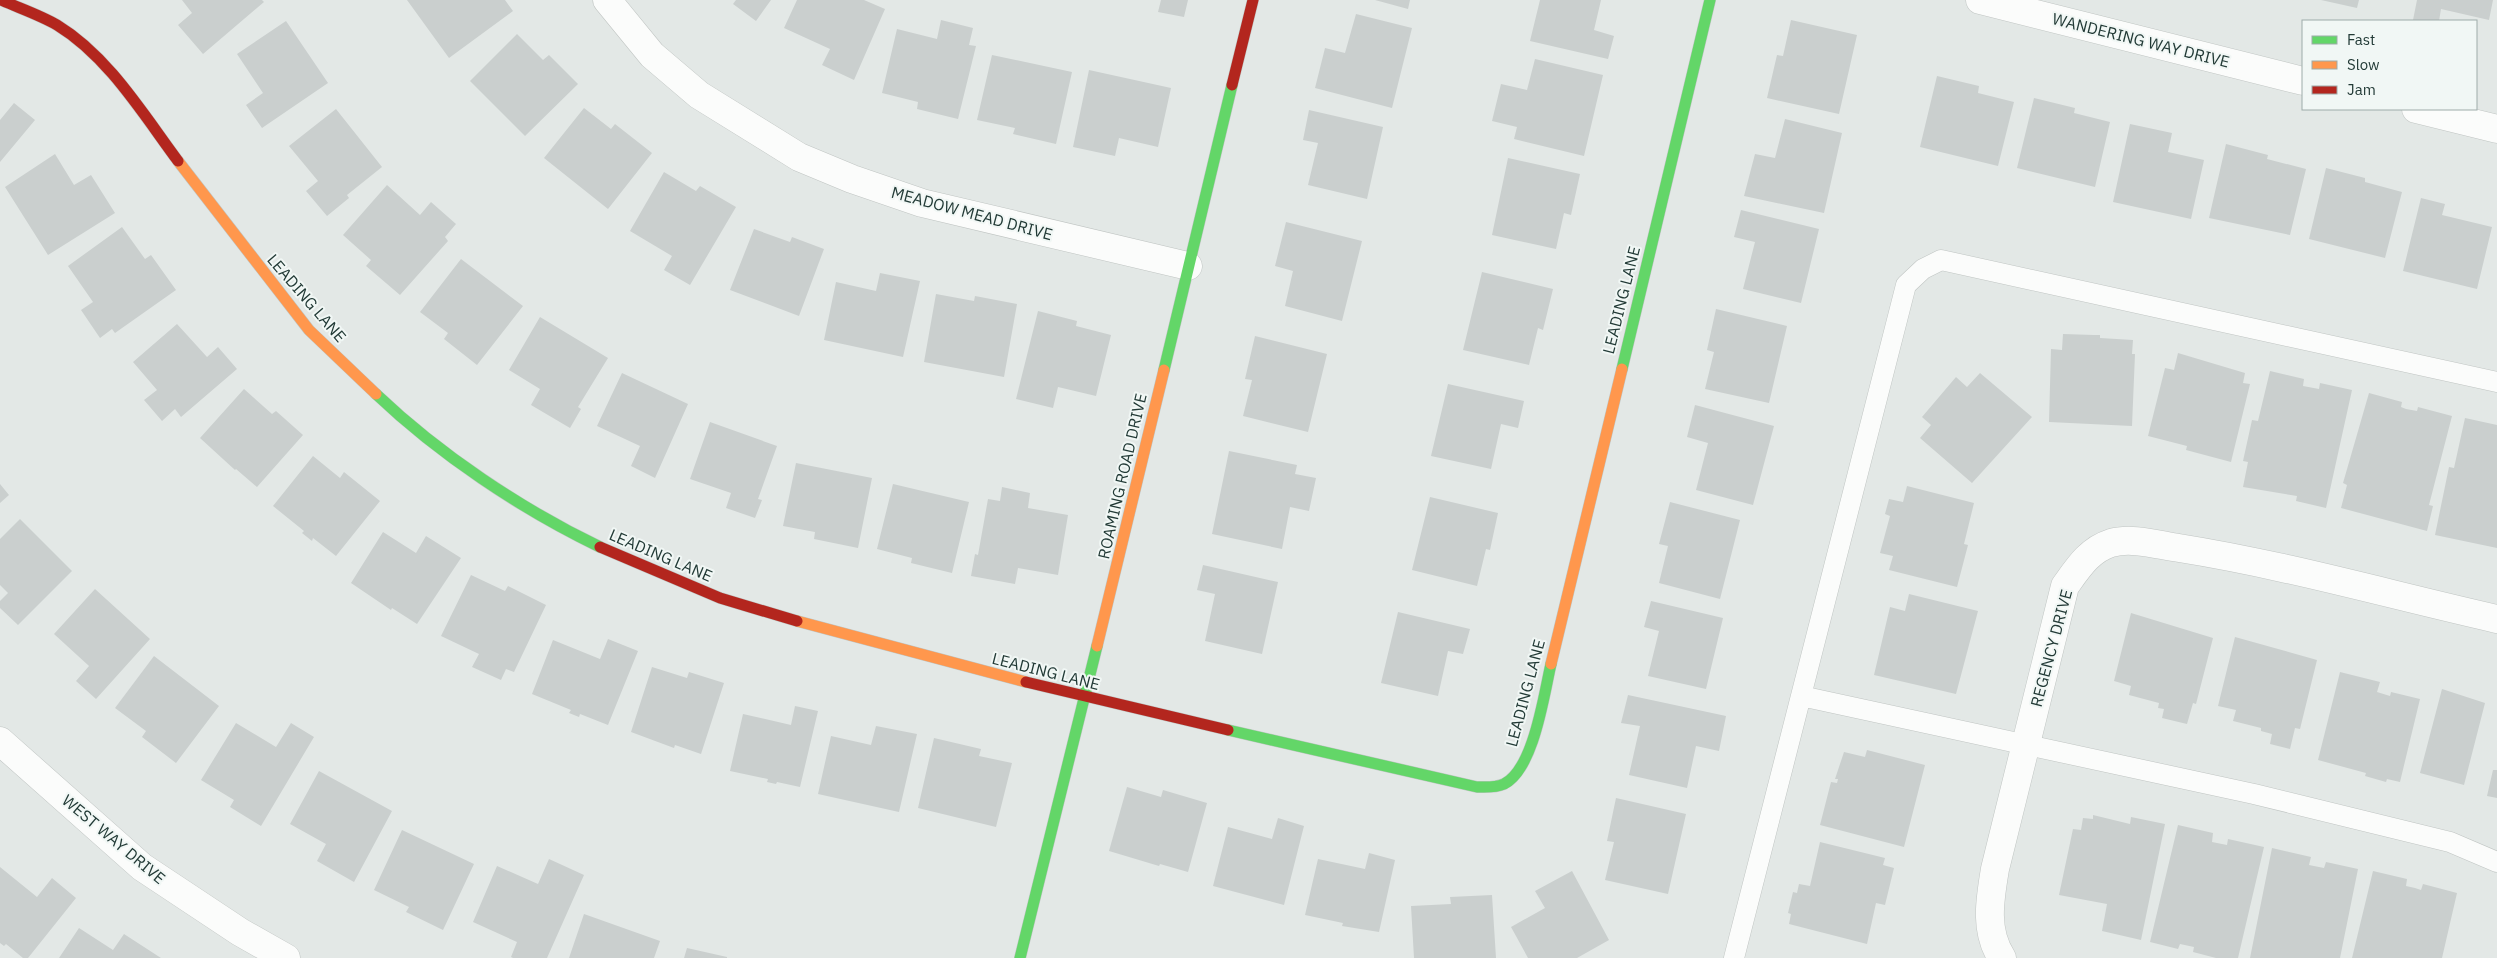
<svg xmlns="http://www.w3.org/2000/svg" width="2497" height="958" font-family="'IBM Plex Sans',sans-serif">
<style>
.building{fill:#cacfce}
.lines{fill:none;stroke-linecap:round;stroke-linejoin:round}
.lane-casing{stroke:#c0c5c3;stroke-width:21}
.street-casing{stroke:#c0c5c3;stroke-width:29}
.fast-casing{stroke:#bfc5c3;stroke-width:12}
.slow-casing{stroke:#bfc5c3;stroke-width:12}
.jam-casing{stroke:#bfc5c3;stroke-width:12}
.lane{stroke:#fbfcfb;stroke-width:20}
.street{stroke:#fbfcfb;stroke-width:28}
.fast{stroke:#63d668;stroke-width:11}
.slow{stroke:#ff974d;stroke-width:11}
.jam{stroke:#b3261e;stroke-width:11}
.labels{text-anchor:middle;stroke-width:4;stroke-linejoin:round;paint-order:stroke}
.street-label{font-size:16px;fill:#223a36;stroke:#f1f7f5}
</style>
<rect width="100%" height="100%" fill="#e3e8e6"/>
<path class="building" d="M182 0H262L264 2 203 54 178 25 192 13Z
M407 0H505L513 11 449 58Z
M736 0H771L756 21 733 4Z
M797 0H864L885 9 854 80 822 65 830 49 784 28Z
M1161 0H1188L1184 17 1158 12Z
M1375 0H1410L1408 9Z
M1540 0H1601L1594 30 1614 36 1608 59 1530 41Z
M2321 0H2359L2357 8Z
M2417 0H2493L2489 20 2441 9 2439 21 2413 20Z
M1356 14 1412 28 1392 108 1315 88 1325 48 1345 53Z
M941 20 973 28 969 45 976 46 958 119 917 109 918 102 882 93 897 29 937 39Z
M1791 20 1857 35 1839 114 1767 98 1777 55 1783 56Z
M286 21 328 83 262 128 246 105 263 93 237 54Z
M517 34 543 60 549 55 578 84 525 136 470 81Z
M992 55 1072 72 1056 144 1013 134 1015 128 977 120Z
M1535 59 1603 75 1584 156 1514 139 1517 127 1492 121 1501 84 1527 90Z
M1089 70 1171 88 1158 147 1119 138 1115 156 1073 147Z
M1937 76 1979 86 1978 93 2014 102 1998 166 1920 147Z
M2034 98 2075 108 2074 113 2110 122 2095 187 2017 168Z
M14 103 35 120 0 162V120Z
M584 108 611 129 615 124 652 153 608 209 544 158Z
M336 109 382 167 347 195 349 198 327 216 306 191 318 181 289 146Z
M1309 110 1383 127 1367 199 1308 185 1318 143 1303 140Z
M1785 119 1842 133 1824 213 1744 196 1755 154 1775 158Z
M2130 124 2172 133 2168 152 2204 160 2191 219 2113 202Z
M2226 144 2268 155 2267 159 2306 169 2290 235 2209 218Z
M55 154 74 185 91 175 115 213 48 255 5 187Z
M1508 158 1580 174 1571 215 1564 213 1556 249 1492 235Z
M2326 168 2365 178V182L2402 192 2385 258 2309 239Z
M664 172 696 191 700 186 736 207 690 285 664 270 672 256 630 231Z
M387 185 420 215 431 202 456 224 445 237 448 241 400 295 366 266 371 260 343 235Z
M2421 198 2445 204 2442 215 2492 227 2477 289 2403 271Z
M1741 210 1819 229 1801 303 1743 289 1755 242 1734 237Z
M1286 222 1362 241 1342 321 1285 306 1293 271 1275 266Z
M122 227 145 259 151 255 176 290 115 333 112 329 100 338 81 310 93 302 68 266Z
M754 229 790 242 792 237 824 249 799 316 730 290Z
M461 259 523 306 477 365 444 339 448 333 420 312Z
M1482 272 1553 289 1543 330 1538 328 1529 365 1463 350Z
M880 273 920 281 903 357 824 340 836 282 876 291Z
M936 294 974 301 975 296 1017 304 1004 377 924 362Z
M1716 309 1787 326 1769 403 1705 389 1714 352 1707 350Z
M1038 311 1077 321 1076 326 1111 335 1096 396 1058 387 1053 408 1016 399Z
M540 317 608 358 578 407 581 409 570 428 531 405 540 389 509 370Z
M177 324 207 357 218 347 237 369 181 417 175 409 162 421 144 400 157 390 133 362Z
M2063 334 2094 335H2100V338L2133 340 2132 354H2135L2132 426 2049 422 2051 349 2062 350Z
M1255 336 1327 354 1308 432 1243 416 1252 380 1245 379Z
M2178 353 2245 373 2243 383 2250 384 2231 462 2186 450 2187 446 2148 436 2165 368 2174 370Z
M2270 371 2304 379 2303 386 2319 389 2320 383 2352 390 2326 508 2296 501 2297 496 2243 487 2248 462 2243 461 2252 420 2258 421Z
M622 373 688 404 655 478 631 466 640 446 597 426Z
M1980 373 2032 417 1972 483 1920 438 1931 425 1922 417 1956 377 1967 387Z
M1448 384 1524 401 1518 428 1501 424 1491 469 1431 456Z
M244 389 272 414 276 411 303 435 257 487 236 469 235 470 200 438Z
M2369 393 2402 402 2401 407 2406 409 2417 411 2418 407 2452 416 2429 505 2433 506 2427 531 2341 508 2347 485 2343 483Z
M1695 405 1774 426 1753 505 1696 490 1708 443 1687 437Z
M2465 418 2497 425V548L2435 535 2449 467 2454 468Z
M710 422 777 446 758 499 762 500 755 518 726 508 731 493 690 479Z
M1229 451 1297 465 1295 474 1316 478 1309 511 1290 507 1282 549 1212 534Z
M313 456 340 478 344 472 380 501 336 556 313 538 312 541 302 533 304 531 273 506Z
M796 463 872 478 858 548 814 539 815 532 783 526Z
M0 484 9 495 0 503Z
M893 484 969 502 952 573 911 563 912 558 877 549Z
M1907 486 1974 503 1964 544 1968 545 1957 587 1889 570 1893 556 1880 553 1890 516 1885 514 1889 499 1903 502Z
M1002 487 1030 493 1028 508 1068 515 1058 575 1018 568 1015 584 971 576 975 554 978 555 988 499 1000 501Z
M1430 497 1498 513 1490 550 1486 549 1477 586 1412 570Z
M1670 502 1740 520 1720 599 1659 583 1668 546 1659 544Z
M20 519 72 571 18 625 0 608V601L8 593 0 585V539Z
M383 532 416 553 426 536 461 558 417 624 392 608 391 610 351 583Z
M1203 565 1278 582 1262 654 1205 641 1215 594 1197 590Z
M471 575 505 591 508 586 546 605 514 672 506 669 501 680 472 667 479 654 441 636Z
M95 589 150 639 96 699 76 681 89 666 54 634Z
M1909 594 1978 611 1956 694 1874 675 1890 607 1905 611Z
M1651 601 1723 618 1706 689 1648 676 1659 631 1644 627Z
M1398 612 1470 629 1463 654 1448 651 1438 696 1381 683Z
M2131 613 2213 638 2196 704 2193 703 2187 724 2162 718 2164 709 2158 708 2159 703 2129 695 2131 686 2114 681Z
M2235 637 2317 660 2300 729 2295 728 2290 749 2270 744 2272 734 2261 731V728L2233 721 2236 710 2218 706Z
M608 639 638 651 608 725 580 714 579 717 569 713 571 710 532 694 553 640 600 659Z
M154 656 219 706 176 763 142 737 146 731 115 708Z
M652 667 687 678 689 672 724 683 701 754 675 745 674 748 631 732Z
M2340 672 2380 682 2377 692 2390 696 2391 692 2420 699 2400 782 2387 779 2386 782 2365 776 2366 773 2318 760Z
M2442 689 2485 703 2464 785 2420 773Z
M1628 695 1726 716 1719 751 1696 746 1687 788 1629 775 1640 726 1621 723Z
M795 706 818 711 800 787 777 782 776 784 767 782 768 779 730 771 743 714 791 725Z
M236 723 276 747 291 723 314 737 261 826 230 807 234 800 201 780Z
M876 726 917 734 899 812 818 794 831 736 871 745Z
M934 738 981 749 979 756 1012 763 996 827 918 808Z
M1867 750 1925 765 1904 847 1820 825 1831 782 1837 783 1838 779H1835L1844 752 1865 757Z
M2493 770H2497V798L2487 796Z
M319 771 392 811 354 882 317 861 326 844 290 824Z
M1127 787 1161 797 1163 790 1207 803 1188 872 1160 864 1159 866 1109 851Z
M1616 798 1686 814 1668 894 1605 880 1614 842 1607 841Z
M2093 815 2130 824 2131 817 2165 824 2141 940 2102 931 2107 904 2059 895 2073 829 2081 830 2083 818 2093 819Z
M1278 818 1304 826 1284 905 1213 886 1228 827 1272 839Z
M2178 825 2213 833 2212 842 2227 845 2228 839 2264 847 2238 958H2216L2193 952 2194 947 2180 944 2178 949 2150 942Z
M402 830 474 864 443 930 406 912 409 907 374 890Z
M1820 842 1885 858 1883 865 1894 868 1885 905 1876 903 1867 944 1789 924 1791 914 1788 913 1793 892 1797 893 1799 884 1810 886Z
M2272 848 2311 857 2309 865 2324 868 2326 862 2358 869 2340 958H2250Z
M1369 853 1395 860 1379 932 1342 926 1343 923 1305 915 1318 859 1365 869Z
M549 859 584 875 547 958H513L511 957 517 942 473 922 497 866 538 884Z
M0 867 37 897 52 878 76 898 28 958H23L6 944 4 946 0 943Z
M1572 871 1609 940 1577 958H1528L1511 927 1545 908 1535 891Z
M2373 871 2407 879 2406 886 2415 888 2421 890 2423 884 2457 893 2442 958H2352Z
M1492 895 1496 958H1414L1411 906 1451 904 1450 897Z
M584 914 660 941 654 958H569Z
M79 928 113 950 124 934 161 958H59Z
M687 948 727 957V958H684Z"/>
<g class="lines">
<defs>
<path id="lane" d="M1801 696 2254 794 2450 842 2497 862
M1734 958 1906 285 1923 269 1941 260 2497 382"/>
<path id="street" d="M607 0 652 55 699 95 799 157 852 179 922 203 1188 266
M1980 0 2303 81
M2416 109 2497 129
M0 741 142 867 240 932 286 958
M2002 958C1984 931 1990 899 1995 869L2065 586C2078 568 2089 550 2111 543 2132 537 2158 545 2179 548 2286 565 2391 595 2497 619"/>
<path id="fast" d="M1622 369 1710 0
M1164 370 1232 85
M376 394C439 454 521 509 600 547
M1228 730 1477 787C1486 787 1495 788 1504 784 1534 769 1544 694 1551 664
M1020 958 1097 646"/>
<path id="slow" d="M178 161 309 330 376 394
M797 621 1026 682
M1097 646 1164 370
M1551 664 1622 369"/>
<path id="jam" d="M1 0C19 8 40 15 57 25 108 56 143 114 178 161
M1232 85 1253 0
M600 547 720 598 797 621
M1026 682 1228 730"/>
</defs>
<use href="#lane" class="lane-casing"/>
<use href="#street" class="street-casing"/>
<use href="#fast" class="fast-casing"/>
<use href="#slow" class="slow-casing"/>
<use href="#jam" class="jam-casing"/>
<use href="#lane" class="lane"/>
<use href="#street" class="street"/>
<use href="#fast" class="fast"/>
<use href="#slow" class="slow"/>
<use href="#jam" class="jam"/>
</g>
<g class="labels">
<g class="street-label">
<text transform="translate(2141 40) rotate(14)" y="6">WANDERING WAY DRIVE</text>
<text transform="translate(972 213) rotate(15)" y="6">MEADOW MEAD DRIVE</text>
<text transform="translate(307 298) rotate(49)" y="6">LEADING LANE</text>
<text transform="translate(1621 300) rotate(-76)" y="6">LEADING LANE</text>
<text transform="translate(1122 476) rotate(-77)" y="6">ROAMING ROAD DRIVE</text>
<text transform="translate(661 555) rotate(23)" y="6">LEADING LANE</text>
<text transform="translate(2051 648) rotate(-75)" y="6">REGENCY DRIVE</text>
<text transform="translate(1046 671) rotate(14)" y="6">LEADING LANE</text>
<text transform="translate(1525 693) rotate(-75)" y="6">LEADING LANE</text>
<text transform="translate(114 839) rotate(40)" y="6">WEST WAY DRIVE</text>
</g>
</g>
<rect x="2302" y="20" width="175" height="90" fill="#f1f7f5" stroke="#9eaba9"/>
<rect x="2312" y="36" width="25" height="8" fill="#63d668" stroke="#9eaba9"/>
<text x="2347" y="45" font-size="15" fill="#223a36">Fast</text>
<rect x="2312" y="61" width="25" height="8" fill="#ff974d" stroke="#9eaba9"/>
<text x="2347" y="70" font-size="15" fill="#223a36">Slow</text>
<rect x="2312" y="86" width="25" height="8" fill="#b3261e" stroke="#9eaba9"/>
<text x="2347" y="95" font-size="15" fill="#223a36">Jam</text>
</svg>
